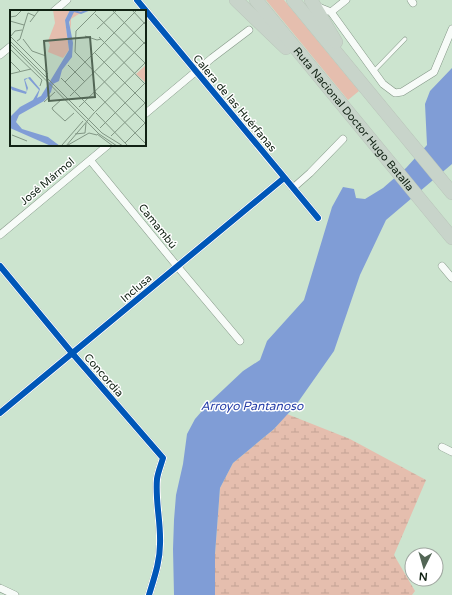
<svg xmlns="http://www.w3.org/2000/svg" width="452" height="595" font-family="'Varela Round',sans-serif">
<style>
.green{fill:#e5beae}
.wetland{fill:url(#wetland-marsh)}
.water{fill:#809dd6}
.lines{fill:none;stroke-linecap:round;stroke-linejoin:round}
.lane-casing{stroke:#849787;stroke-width:4.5}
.street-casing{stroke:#849787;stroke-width:8}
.highway-casing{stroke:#b9c5ba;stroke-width:14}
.lane{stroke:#f7fbf8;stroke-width:3.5}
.street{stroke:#f7fbf8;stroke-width:7}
.highway{stroke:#c8d4ca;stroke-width:13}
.cycleway-casing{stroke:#fff;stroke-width:8}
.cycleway{stroke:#0057b8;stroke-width:6}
.labels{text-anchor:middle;stroke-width:3;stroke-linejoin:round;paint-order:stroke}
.street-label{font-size:11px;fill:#112214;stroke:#fff}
.water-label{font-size:12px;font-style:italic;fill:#263ea8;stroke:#fff}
.inset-river{fill:none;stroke:#809dd6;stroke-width:2}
.inset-road{fill:none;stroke:#819684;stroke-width:1}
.view{fill:#526655;fill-opacity:0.15;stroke:#526655;stroke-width:2}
.inset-edge{fill:none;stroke:#112214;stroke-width:2}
</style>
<defs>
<pattern id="wetland-marsh" width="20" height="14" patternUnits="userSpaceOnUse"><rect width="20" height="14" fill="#e5beae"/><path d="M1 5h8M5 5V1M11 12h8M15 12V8" fill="none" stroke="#c3a395"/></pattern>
</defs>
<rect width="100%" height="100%" fill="#cce4cf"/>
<path class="green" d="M266 0H284L359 91 348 100Z"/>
<path class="wetland" d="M287 414 350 439 426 480 394 555 415 591 412 595H215V554L220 488 233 463 274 429Z"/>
<path class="water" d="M452 68V164L386 220 360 275 334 351 296 405 274 429 233 463 220 488 215 554V595H174L173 549 174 520 176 495 183 464 187 434 195 419 209 403 243 371 260 360 267 341 304 300 332 207 343 187 354 189 356 198 365 199 383 188 406 168 427 145 425 104 430 91Z"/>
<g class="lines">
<defs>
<path id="lane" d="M374 71 405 39"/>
<path id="street" d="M137 0 318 218
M411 0 413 3
M316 6 331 12 383 84 395 93 402 92 434 72 452 29
M54 11 67 0
M331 12 346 0
M0 55 11 46
M145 114 212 58 249 30
M90 160 177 266 240 341
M293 188 310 173 343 139
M0 235 108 145
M0 266 72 353 163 458C161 465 158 472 157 479 155 501 161 522 160 544 160 562 154 578 149 595
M442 266 452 278
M0 413 284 178
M442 447 452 452
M0 588 15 595"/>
<g id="highway">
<path d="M236 0 286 48"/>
<path id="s1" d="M256 0 452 238"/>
<path d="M293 0 452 193"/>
<path d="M311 0 336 42"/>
</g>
</defs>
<use href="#lane" class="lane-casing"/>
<use href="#street" class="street-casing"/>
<use href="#highway" class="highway-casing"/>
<use href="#lane" class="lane"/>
<use href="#street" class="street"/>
<use href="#highway" class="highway"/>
<defs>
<path id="cycleway" d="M137 0 318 218
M0 266 72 353 163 458C161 465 158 472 157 479 155 501 161 522 160 544 160 562 154 578 149 595
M0 413 284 178"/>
</defs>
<use href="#cycleway" class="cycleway-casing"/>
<use href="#cycleway" class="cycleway"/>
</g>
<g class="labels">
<g class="street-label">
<text transform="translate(235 103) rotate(50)" y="4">Calera de las Huérfanas</text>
<text dy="4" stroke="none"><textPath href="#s1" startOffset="154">Ruta Nacional Doctor Hugo Batalla</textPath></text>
<text transform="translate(47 181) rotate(-40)" y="4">José Mármol</text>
<text transform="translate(158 226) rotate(51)" y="4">Camambú</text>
<text transform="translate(136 288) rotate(-40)" y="4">Inclusa</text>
<text transform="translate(104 375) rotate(49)" y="4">Concordia</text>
</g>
<g class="water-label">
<text x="252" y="410">Arroyo Pantanoso</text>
</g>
</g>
<g transform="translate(10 10)">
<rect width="136" height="136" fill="#cce4cf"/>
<path d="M136 55V71L135 72 126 64Z" fill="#e5beae"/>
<path d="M43 0H60L55 10 59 40 53 48 38 42 40 35 38 31 45 13ZM65 0H75L61 9V21L59 8Z" fill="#e5beae"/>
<path d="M60 0H65L59 12 63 33 62 47 52 60 49 71 43 74 41 82 34 91 9 105 6 112 12 119 38 127 50 136H41L0 118V107L10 97 23 90 29 80 18 68 15 70 18 78 16 84 2 80 0 76 17 82 14 69 20 67 30 79 27 88 31 86 59 40 55 10Z" fill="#809dd6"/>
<path class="inset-river" d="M64 1 71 3 78 0"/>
<path class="inset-road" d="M87 0 66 21 65 42 136 114M102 0 136 35M122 0 136 15M85 4 136 54M0 7 6 6 12 0M0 11 14 15M20 12 29 0M87 19 107 0M0 26 38 64M1 26 5 21 12 20M75 26 87 30 91 29M89 27 136 75M13 29 22 41 36 46M0 31 92 123 113 136M7 31 10 29 18 3 25 6M0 34 89 124 107 136M0 39 32 70 30 76M85 43 136 94M0 51 11 62M58 55 75 72M0 64 21 59M51 68 84 101M55 72 127 0M85 82 135 133M60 86 136 11M52 89 42 98 43 100 55 111 64 103M34 92 45 82M69 97 136 31M86 103 118 136M90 118 136 72M65 124 75 123 76 113M87 124 103 136M2 125 17 131M101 126 136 92M115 133 136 112M52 135 73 111M58 135 79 123 87 125M56 136 84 103 136 52"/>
<path class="view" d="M80 27 85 87 39 91 34 31Z"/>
<rect width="136" height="136" class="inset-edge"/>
</g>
<g transform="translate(424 567) rotate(185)"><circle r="19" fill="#ffffff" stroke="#a0a7a1"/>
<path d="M0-3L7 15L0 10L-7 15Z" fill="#526655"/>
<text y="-6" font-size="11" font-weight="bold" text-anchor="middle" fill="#112214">N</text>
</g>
</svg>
